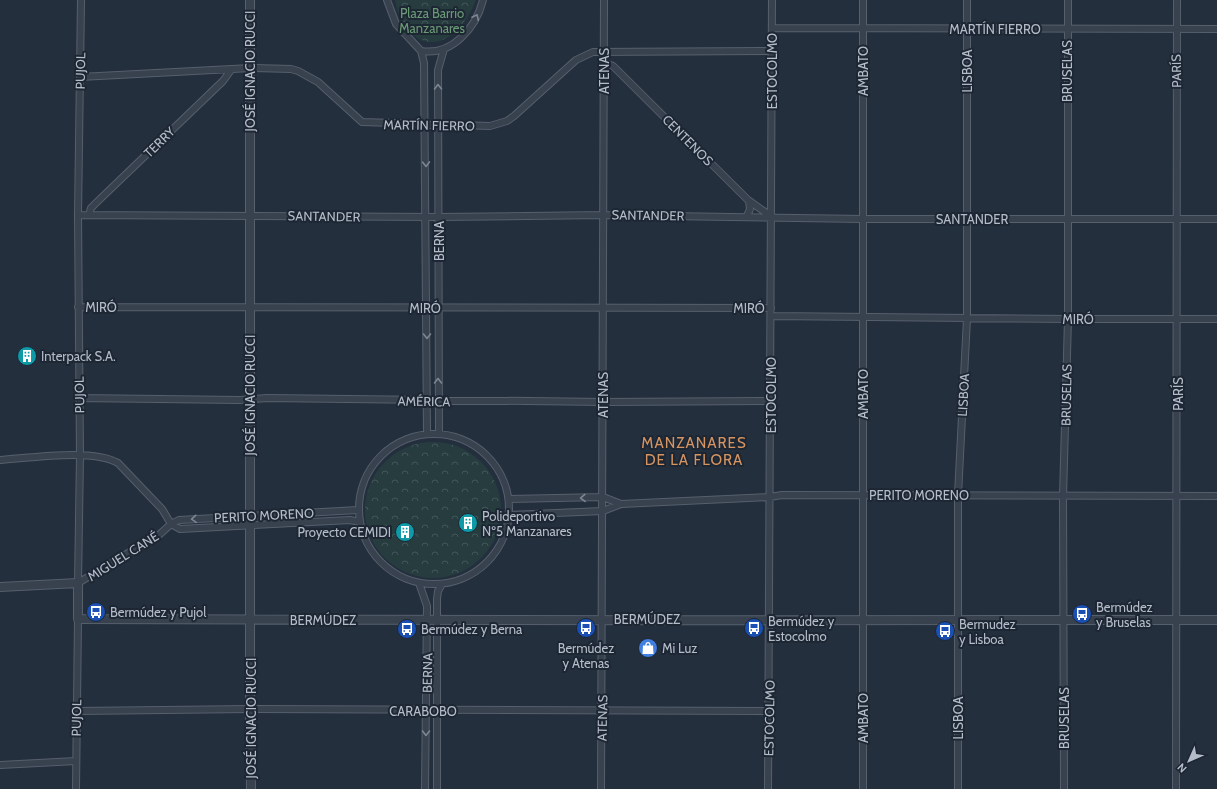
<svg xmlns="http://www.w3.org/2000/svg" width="1217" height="789" font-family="Cabin,sans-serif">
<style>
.park{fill:url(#park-crowns)}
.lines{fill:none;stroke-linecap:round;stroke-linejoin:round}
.minor-casing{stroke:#565f6c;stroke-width:8}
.tertiary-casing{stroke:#565f6c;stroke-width:10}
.minor{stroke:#38414e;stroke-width:6}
.tertiary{stroke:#38414e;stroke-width:8}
.oneway{stroke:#7c8592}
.labels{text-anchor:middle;stroke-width:4;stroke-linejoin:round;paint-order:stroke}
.park-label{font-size:13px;fill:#6b9a76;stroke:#1d2633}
.street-label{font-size:13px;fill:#b4bcc9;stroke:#1d2633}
.poi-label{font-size:13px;fill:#b4bcc9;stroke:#1d2633;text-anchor:start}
.quarter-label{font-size:15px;letter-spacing:1px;fill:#d59563;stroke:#1d2633}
</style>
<defs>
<pattern id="park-crowns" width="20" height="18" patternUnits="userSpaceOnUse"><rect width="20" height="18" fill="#263c3f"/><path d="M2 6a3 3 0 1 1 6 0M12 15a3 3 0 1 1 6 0" fill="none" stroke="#435659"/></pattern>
</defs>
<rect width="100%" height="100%" fill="#242f3e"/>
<path class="park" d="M395 0H476C470 16 454 41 434 42 412 44 398 18 395 0Z
M365 510a68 68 0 1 1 136 0a68 68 0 1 1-136 0Z"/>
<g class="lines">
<defs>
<path id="minor" d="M81 0 78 215 80 456 78 583 160 534 171 524 179 520 358 510
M387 0 396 24 421 51 424 63 427 434
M863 0V789
M772 28 1217 29
M421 51C452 56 476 28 483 0
M605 63 613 66 748 200 772 217
M80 77 251 68 291 69 298 71 318 82 362 122 490 126 507 121 514 116 576 60 593 52 772 51
M78 215 439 217 603 215 864 219H1217
M89 215 91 208 97 202 223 81 231 70
M747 216 750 209 749 201
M78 307 771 308
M771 316 1068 319H1217
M78 398 240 400 267 398 604 402 770 401
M359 509a75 75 0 1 1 150 0a75 75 0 1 1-150 0Z
M439 434 438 70 444 49
M0 460C30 458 93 448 118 463L162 509 171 524 180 529 350 520 360 522
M509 499 603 497 621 504
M509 515 603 511 621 504 770 497 782 495 1217 496
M419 583 427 606 425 789
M77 711 250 709 769 711
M0 765 76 761
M76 789 78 619
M437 789V599L438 591 442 584
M601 789 604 0
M768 789 772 0
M958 789V495L967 318V0
M1064 789 1063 496 1068 319V0
M1176 789 1177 0"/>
<path id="tertiary" d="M250 0V709L251 789
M0 587 78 583V619C458 621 837 620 1217 620"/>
</defs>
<use href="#minor" class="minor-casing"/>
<use href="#tertiary" class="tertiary-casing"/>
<use href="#minor" class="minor"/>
<use href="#tertiary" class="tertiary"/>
</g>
<defs><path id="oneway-chevron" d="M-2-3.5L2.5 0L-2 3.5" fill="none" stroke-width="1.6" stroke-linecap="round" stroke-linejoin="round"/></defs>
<g class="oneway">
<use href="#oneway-chevron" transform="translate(476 17) rotate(-64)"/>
<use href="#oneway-chevron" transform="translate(438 87) rotate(-91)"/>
<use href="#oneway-chevron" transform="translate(426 164) rotate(89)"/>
<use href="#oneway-chevron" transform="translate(427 336) rotate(90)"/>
<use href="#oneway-chevron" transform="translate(438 381) rotate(-90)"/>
<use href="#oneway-chevron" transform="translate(583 498) rotate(178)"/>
<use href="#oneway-chevron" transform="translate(194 519) rotate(176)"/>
<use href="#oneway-chevron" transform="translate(426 733) rotate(91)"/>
</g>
<defs>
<symbol id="building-disc" viewBox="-11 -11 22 22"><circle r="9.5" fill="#0f9aa8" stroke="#1d2633"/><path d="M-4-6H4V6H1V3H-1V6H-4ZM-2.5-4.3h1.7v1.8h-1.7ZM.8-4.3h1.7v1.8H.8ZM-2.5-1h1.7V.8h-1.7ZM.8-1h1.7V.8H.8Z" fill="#fff"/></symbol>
<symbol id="bus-disc" viewBox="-11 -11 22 22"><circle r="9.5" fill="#1a4fb4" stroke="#1d2633"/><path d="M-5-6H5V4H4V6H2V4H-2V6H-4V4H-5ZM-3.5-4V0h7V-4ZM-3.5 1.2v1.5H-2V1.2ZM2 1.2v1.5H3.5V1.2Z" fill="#fff"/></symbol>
<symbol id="shop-disc" viewBox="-11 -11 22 22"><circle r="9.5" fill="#3f7fe0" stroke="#1d2633"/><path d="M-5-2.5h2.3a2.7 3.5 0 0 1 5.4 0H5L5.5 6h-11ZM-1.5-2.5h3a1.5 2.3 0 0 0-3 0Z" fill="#fff"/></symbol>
</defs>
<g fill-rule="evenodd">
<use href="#building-disc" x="16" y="345" width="22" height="22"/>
<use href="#building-disc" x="457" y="512" width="22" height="22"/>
<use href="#building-disc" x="394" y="521" width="22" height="22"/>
<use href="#bus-disc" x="85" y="601" width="22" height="22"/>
<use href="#bus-disc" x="1071" y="603" width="22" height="22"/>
<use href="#bus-disc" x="575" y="617" width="22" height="22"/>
<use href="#bus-disc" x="743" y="617" width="22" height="22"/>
<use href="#bus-disc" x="396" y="618" width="22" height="22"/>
<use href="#bus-disc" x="934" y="620" width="22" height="22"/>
<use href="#shop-disc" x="637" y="637" width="22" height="22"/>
</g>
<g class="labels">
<g class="park-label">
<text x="432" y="18">Plaza Barrio<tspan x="432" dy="15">Manzanares</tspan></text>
</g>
<g class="street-label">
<text x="995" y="34">MARTÍN FIERRO</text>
<text transform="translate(80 71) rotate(-89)" y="5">PUJOL</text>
<text transform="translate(250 71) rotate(-90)" y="5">JOSÉ IGNACIO RUCCI</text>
<text transform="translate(604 71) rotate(-90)" y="5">ATENAS</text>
<text transform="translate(772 71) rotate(-90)" y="5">ESTOCOLMO</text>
<text transform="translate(863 71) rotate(-90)" y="5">AMBATO</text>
<text transform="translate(967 71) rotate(-90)" y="5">LISBOA</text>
<text transform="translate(1067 71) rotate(-90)" y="5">BRUSELAS</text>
<text transform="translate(1176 71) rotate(-91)" y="5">PARÍS</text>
<text transform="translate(429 125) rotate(1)" y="5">MARTÍN FIERRO</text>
<text transform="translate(688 140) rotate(45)" y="5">CENTENOS</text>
<text transform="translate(159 142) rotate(-44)" y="5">TERRY</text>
<text transform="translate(648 215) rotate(1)" y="5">SANTANDER</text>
<text transform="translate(324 216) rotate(1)" y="5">SANTANDER</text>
<text x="972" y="224">SANTANDER</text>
<text transform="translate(439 241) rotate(-90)" y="5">BERNA</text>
<text x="101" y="312">MIRÓ</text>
<text x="425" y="313">MIRÓ</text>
<text x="749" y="313">MIRÓ</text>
<text x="1078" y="324">MIRÓ</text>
<text transform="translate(863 394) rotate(-90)" y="5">AMBATO</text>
<text transform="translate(1178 394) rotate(-90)" y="5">PARÍS</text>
<text transform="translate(79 395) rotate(-91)" y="5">PUJOL</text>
<text transform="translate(250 395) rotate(-90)" y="5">JOSÉ IGNACIO RUCCI</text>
<text transform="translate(603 395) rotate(-90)" y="5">ATENAS</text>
<text transform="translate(771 395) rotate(-90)" y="5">ESTOCOLMO</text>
<text transform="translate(963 395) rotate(-87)" y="5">LISBOA</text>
<text transform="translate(1066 395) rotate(-89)" y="5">BRUSELAS</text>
<text transform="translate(424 401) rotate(1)" y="5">AMÉRICA</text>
<text x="919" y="500">PERITO MORENO</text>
<text transform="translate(264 515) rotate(-3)" y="5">PERITO MORENO</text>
<text transform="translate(123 556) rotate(-32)" y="5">MIGUEL CANÉ</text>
<text x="647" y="624">BERMÚDEZ</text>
<text x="323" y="625">BERMÚDEZ</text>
<text transform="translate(427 673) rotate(-89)" y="5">BERNA</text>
<text x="423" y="716">CARABOBO</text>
<text transform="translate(76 718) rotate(-89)" y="5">PUJOL</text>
<text transform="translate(251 718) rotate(-90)" y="5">JOSÉ IGNACIO RUCCI</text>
<text transform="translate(602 718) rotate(-89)" y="5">ATENAS</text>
<text transform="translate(769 718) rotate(-89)" y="5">ESTOCOLMO</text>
<text transform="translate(863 718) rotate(-90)" y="5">AMBATO</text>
<text transform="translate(958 718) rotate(-90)" y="5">LISBOA</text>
<text transform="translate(1064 718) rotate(-90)" y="5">BRUSELAS</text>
</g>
<g class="poi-label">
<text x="41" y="361">Interpack S.A.</text>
<text x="482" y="521">Polideportivo<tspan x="482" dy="15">Nº5 Manzanares</tspan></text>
<text x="391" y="537" text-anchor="end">Proyecto CEMIDI</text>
<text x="1096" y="612">Bermúdez<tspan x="1096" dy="15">y Bruselas</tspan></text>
<text x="110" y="617">Bermúdez y Pujol</text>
<text x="768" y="626">Bermúdez y<tspan x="768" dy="15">Estocolmo</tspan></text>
<text x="959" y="629">Bermudez<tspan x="959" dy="15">y Lisboa</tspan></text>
<text x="421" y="634">Bermúdez y Berna</text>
<text x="586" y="653" text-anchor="middle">Bermúdez<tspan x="586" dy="15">y Atenas</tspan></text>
<text x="662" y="653">Mi Luz</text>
</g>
<g class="quarter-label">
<text x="694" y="448">MANZANARES<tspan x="694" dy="17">DE LA FLORA</tspan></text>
</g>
</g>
<g transform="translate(1189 761) rotate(225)" stroke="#1d2633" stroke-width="3" paint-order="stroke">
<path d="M0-3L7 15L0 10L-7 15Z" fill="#b4bcc9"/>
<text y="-6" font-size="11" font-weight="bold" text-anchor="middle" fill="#b4bcc9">N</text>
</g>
</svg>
